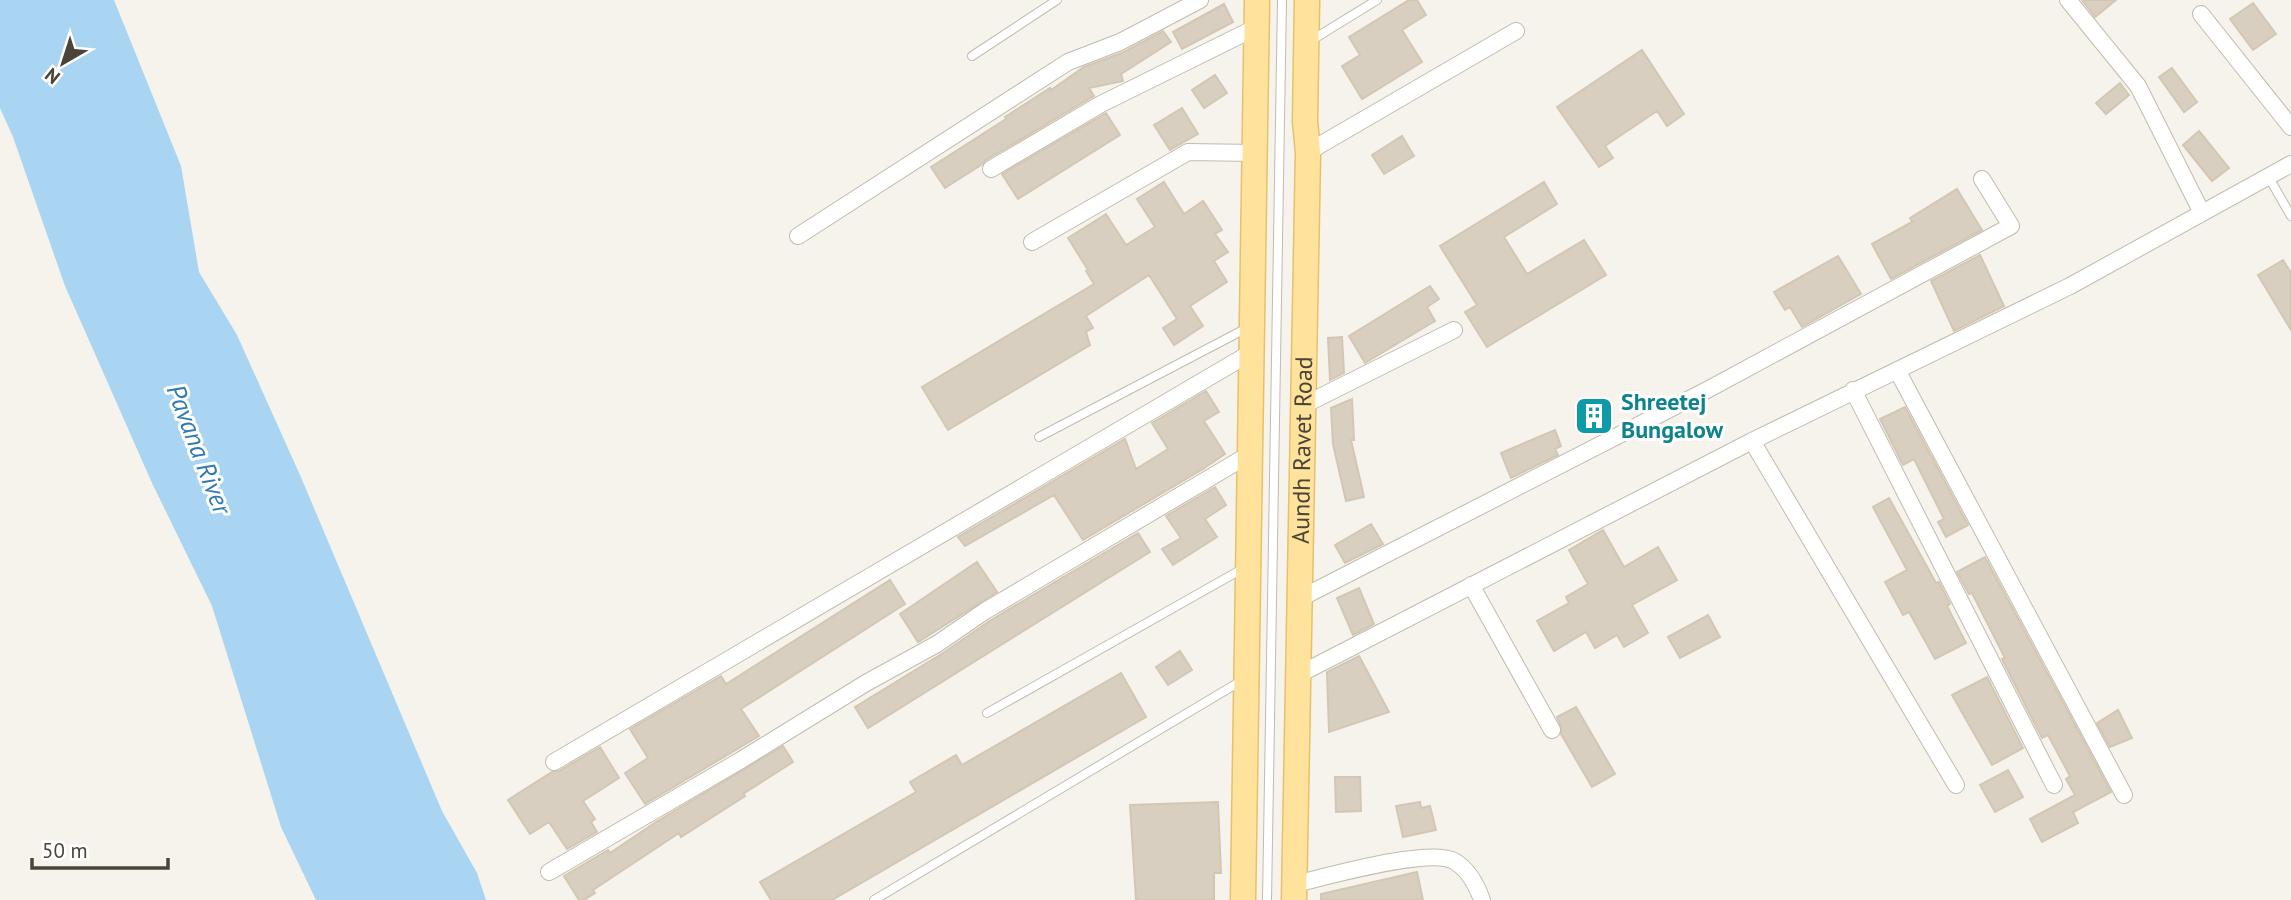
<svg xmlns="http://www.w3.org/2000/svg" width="2291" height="900" font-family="'PT Sans',sans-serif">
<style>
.water{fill:#a9d4f2}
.building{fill:#d8cfc1;stroke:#d3c7b4;stroke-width:2}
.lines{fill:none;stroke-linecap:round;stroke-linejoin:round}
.service-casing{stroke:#c2bbae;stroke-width:10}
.minor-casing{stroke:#c2bbae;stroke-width:18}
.primary-casing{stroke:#e6c16a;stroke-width:27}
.service{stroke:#fff;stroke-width:8}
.minor{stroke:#fff;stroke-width:16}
.primary{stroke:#ffe39c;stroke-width:24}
.labels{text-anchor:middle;stroke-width:6;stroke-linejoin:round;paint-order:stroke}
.culture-label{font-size:24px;font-weight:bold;fill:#0d838f;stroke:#fff;text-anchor:start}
.street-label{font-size:24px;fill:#4b4439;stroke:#fff}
.water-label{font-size:26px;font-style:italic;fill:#2e7ab2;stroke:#fff}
</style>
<rect width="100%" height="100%" fill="#f6f3ec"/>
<path class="water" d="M0 0H114L181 166 199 272 237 335 300 475 442 811 477 873 486 900H316L281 827 212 606 152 483 65 286 13 137 0 108Z"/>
<path class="building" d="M1409 0H1417L1426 15 1402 30 1422 62 1362 99 1342 66 1360 55 1349 37Z
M2082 0H2116L2095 17Z
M2253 3 2276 34 2253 50 2230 19Z
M1224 4 1233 22 1182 49 1173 32Z
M1163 31 1171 42 1121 74 1123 81 1089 88 1094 96 986 160 981 165 945 188 931 167 1006 119 1005 117 1050 88 1051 90 1084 67 1124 52Z
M1642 50 1684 114 1667 126 1657 111 1605 146 1613 158 1599 167 1557 107Z
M2172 68 2197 102 2184 112 2159 77Z
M1215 75 1227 93 1204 108 1192 90Z
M2120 83 2129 95 2106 114 2096 103Z
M1182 108 1198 134 1170 150 1154 125Z
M1106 113 1120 135 1018 199 1002 174Z
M2199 131 2229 168 2212 181 2183 145Z
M1402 136 1414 156 1384 174 1372 155Z
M1164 182 1184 214 1203 201 1222 230 1215 234 1228 252 1214 261 1227 282 1190 306 1203 326 1174 345 1163 328 1177 319 1149 275 1086 316 1093 328 1086 332 1090 345 948 430 922 387 1094 284 1086 271 1088 270 1068 238 1106 214 1126 245 1155 227 1137 199Z
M1544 182 1557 204 1504 237 1527 274 1584 240 1606 275 1487 347 1465 312 1477 305 1440 246Z
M1957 189 1982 230 1891 279 1872 244 1912 222 1910 218Z
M1980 255 2004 306 1954 331 1931 281Z
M1838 256 1861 294 1802 327 1790 307 1785 310 1774 292Z
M2283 260 2291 273V330L2258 275Z
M1430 286 1439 299 1427 307 1435 321 1365 363 1349 336Z
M1342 337 1344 373 1330 380 1328 338Z
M1206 391 1219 412 1204 421 1225 454 1203 469 1083 540 1054 495 965 546 958 537 1125 439 1136 469 1168 449 1152 423Z
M1352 399 1354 440H1351L1364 497 1346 501 1333 444 1331 408Z
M1592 403 1607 413 1605 415 1608 418 1600 429 1582 416Z
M1905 407 1968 525 1946 537 1938 522 1944 519 1914 459 1903 465 1880 419Z
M1555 430 1561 446 1555 449 1558 455 1511 478 1501 453Z
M1215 487 1226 505 1205 519 1217 537 1173 565 1162 549 1181 538 1166 516Z
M1889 498 1936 583 1939 582 1950 604 1947 606 1966 643 1935 659 1909 612 1903 615 1885 582 1907 570 1873 507Z
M1371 524 1383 544 1345 563 1335 545Z
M1603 530 1624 567 1658 547 1677 580 1632 605 1648 633 1624 647 1617 635 1595 648 1586 632 1554 651 1537 621 1569 603 1566 597 1588 584 1569 550Z
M1138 533 1150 552 868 728 855 707 943 653 991 620Z
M1985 557 2111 792 2073 812 2078 823 2042 842 2030 819 2075 795 2066 779 2070 776 2048 735 2042 738 2006 667 2002 659 2005 658 1972 593 1969 594 1957 572Z
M977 562 997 592 918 642 900 614Z
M890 580 905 604 741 709 759 736 645 804 625 773 648 758 630 729 721 676 726 684Z
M1359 588 1374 624 1353 635 1337 598Z
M1708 615 1720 637 1680 658 1668 637Z
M1180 651 1192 670 1168 685 1156 667Z
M1359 656 1389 712 1329 732 1327 672Z
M1121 673 1146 717 832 900H771L760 882 916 792 910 782 956 755 962 765Z
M1987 677 2023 748 1992 765 1952 695Z
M1576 707 1615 774 1592 787 1561 734V726L1557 717Z
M2118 710 2132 738 2110 747 2097 723Z
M783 746 793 762 743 794 745 796 681 837 679 833 593 890 595 893 584 900H579L564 876 608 850 610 853 656 822Z
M600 747 619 778 583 801 595 819 591 822 597 832 567 849 549 822 530 834 508 800 552 772 559 771Z
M2008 770 2023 797 1995 812 1980 785Z
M1335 777H1360L1361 811 1336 812Z
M1218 802 1221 873H1214V900H1136L1130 805Z
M1420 802 1421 808 1430 806 1436 830 1403 837 1396 806Z
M1417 872 1423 900H1321V894Z"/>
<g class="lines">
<defs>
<path id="service" d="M1312 40 1377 0
M972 56 1057 0
M2268 176 2291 216
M1039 437 1247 328
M987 713 1244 568
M874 900 1241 681
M1267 900 1282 0"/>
<path id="minor" d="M2068 0 2138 86 2202 213
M2201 14 2291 127
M1308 152 1516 31
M991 169 1101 104 1257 27
M798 236 1068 62 1120 42 1200 0
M1032 242 1188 152 1255 153
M1897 370 2124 795
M1853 390 2054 785
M1302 406 1454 330
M1752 441 1956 785
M1471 585 1552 730
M1299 599 1707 390 2011 226 1982 179
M1298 675 1752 441 2070 286 2291 164
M554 762 1252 352
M549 872 741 760 866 683 937 644 985 611 1250 454
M1295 884C1325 877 1430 847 1454 861 1468 869 1477 886 1482 900"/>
<g id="primary">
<path d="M1243 900 1257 0"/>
<path id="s1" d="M1294 900 1308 152 1305 121 1307 0"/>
</g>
</defs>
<use href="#service" class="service-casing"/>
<use href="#minor" class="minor-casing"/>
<use href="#primary" class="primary-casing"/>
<use href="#service" class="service"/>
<use href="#minor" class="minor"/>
<use href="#primary" class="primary"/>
</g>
<defs>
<symbol id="building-square" viewBox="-11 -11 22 22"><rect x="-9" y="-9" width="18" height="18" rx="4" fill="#0f9aa8" stroke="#fff"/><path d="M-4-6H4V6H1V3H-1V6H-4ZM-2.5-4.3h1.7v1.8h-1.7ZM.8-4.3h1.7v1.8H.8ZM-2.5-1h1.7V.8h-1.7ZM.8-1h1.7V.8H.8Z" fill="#fff"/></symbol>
</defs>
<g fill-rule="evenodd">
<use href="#building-square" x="1572" y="394" width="44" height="44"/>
</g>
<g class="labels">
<g class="culture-label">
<text x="1621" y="410">Shreetej<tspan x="1621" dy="28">Bungalow</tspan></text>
</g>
<g class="street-label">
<text dy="8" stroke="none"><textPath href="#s1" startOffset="450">Aundh Ravet Road</textPath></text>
</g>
<g class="water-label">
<text transform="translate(199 449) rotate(69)" y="9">Pavana River</text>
</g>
</g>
<g transform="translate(63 63) rotate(219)" stroke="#ffffff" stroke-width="5" paint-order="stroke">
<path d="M0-5L12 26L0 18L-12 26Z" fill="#4b4439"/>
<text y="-10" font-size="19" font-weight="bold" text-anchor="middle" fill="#4b4439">N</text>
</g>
<path d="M32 858v10h136v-10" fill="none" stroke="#4b4439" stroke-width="3.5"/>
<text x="42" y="858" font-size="21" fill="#4b4439" stroke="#ffffff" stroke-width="5" paint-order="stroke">50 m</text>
</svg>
